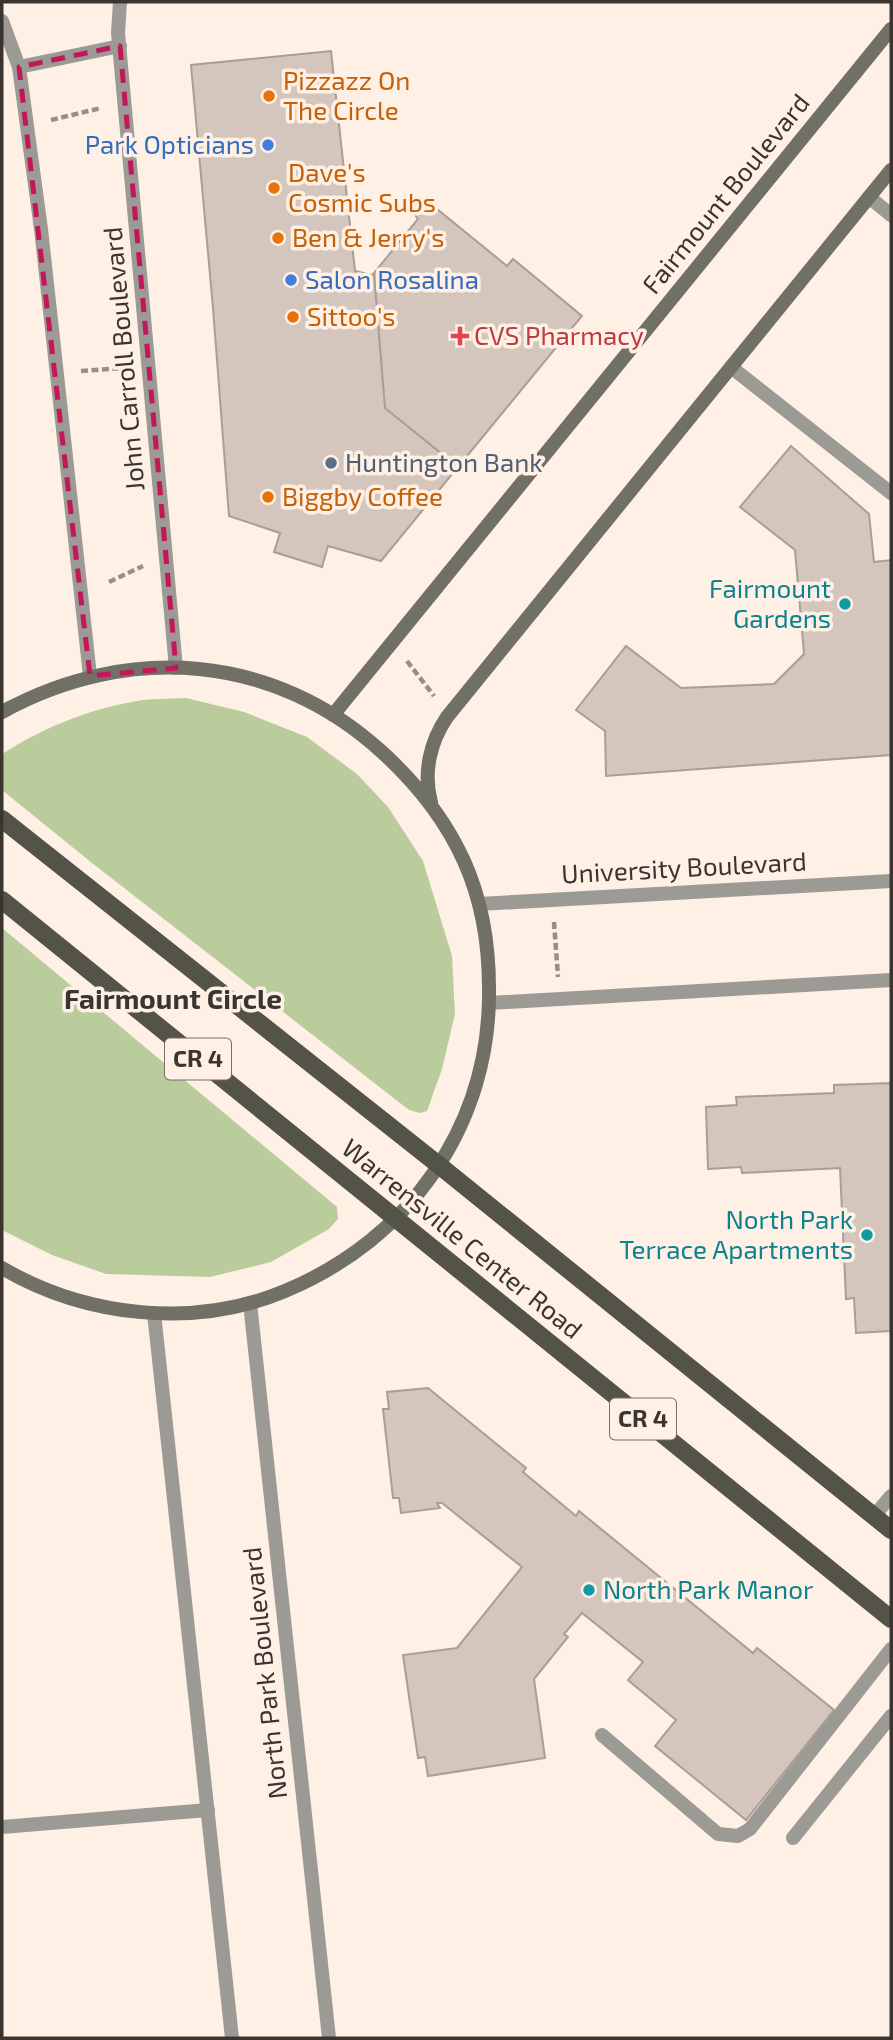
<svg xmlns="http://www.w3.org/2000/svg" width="893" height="2040" font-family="'Exo 2',sans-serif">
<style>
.green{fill:#bacb9c}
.building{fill:#d4c6bc;stroke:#ab9d94;stroke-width:2}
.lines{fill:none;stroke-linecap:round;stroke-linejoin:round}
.path{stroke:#988e88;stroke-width:4.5;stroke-dasharray:7 3.5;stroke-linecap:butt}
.service{stroke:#9b9a94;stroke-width:14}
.minor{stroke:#9b9a94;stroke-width:14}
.secondary{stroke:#717067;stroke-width:14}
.primary{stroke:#545348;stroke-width:18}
.marked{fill:none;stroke:#c2185b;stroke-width:5;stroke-dasharray:14 9;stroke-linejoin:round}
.food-dot{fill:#e8710a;stroke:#fff0e6;stroke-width:2.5}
.shop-dot{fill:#3f7fe0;stroke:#fff0e6;stroke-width:2.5}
.health-dot{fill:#e0444e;stroke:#fff0e6;stroke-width:2.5}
.service-dot{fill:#5c6f8a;stroke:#fff0e6;stroke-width:2.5}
.culture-dot{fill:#0f9aa8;stroke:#fff0e6;stroke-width:2.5}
.labels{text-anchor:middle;stroke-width:7;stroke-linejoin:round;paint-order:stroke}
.shield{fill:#fff0e6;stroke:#766d68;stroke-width:2}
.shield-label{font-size:24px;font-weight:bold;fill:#3b3532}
.food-label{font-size:26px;fill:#c56008;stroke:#fff0e6;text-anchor:start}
.shop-label{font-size:26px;fill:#366cbe;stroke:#fff0e6;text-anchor:end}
.street-label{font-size:26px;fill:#3b3532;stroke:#fff0e6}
.health-label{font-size:26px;fill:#be3a42;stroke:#fff0e6;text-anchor:start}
.service-label{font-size:26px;fill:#4e5e75;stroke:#fff0e6;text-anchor:start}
.culture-label{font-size:26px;fill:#0d838f;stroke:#fff0e6;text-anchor:end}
.neighbourhood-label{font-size:28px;font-weight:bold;fill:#3b3532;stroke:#fff0e6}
</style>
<rect width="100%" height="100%" fill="#fff0e6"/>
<path class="green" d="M186 698 244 712 307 737 357 774 388 807 423 861 452 956 455 1014 442 1069 427 1111 420 1113 409 1110 92 863 2 790V754C41 729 86 710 132 702 149 698 168 699 186 698Z
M2 928 337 1207 338 1219 329 1229 271 1262 210 1277 106 1274 52 1255 2 1230Z"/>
<path class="building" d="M331 51 355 271 372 275 374 273 385 408 458 467 381 561 328 546 322 567 274 552 280 533 229 516 213 308 191 65Z
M426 200 507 266 513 259 582 316 458 467 385 408 374 273 418 219 415 215Z
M791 446 869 514 874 562 891 560V755L606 776 605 731 576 710 626 646 681 688 774 684 804 654 795 550 740 507Z
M891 1083V1331L856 1333 854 1298 846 1299 840 1168 742 1173 741 1167 708 1169 706 1107 737 1105 736 1097 834 1093V1085Z
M428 1388 526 1468 523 1472 576 1516 579 1511 753 1653 757 1648 834 1710 746 1820 655 1746 676 1720 628 1680 643 1662 582 1613 564 1634 568 1637 534 1679 545 1758 428 1776 425 1757 418 1758 403 1655 457 1648 522 1567 442 1503H437L440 1508 401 1513 399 1498H393L383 1409H389L387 1392Z"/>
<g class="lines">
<path class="path" d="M51 120 101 108
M81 371 124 368
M109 582 143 566
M407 661 434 696
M554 922 558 977"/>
<path class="service" d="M869 197 891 215
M731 367 891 493
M874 1516 891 1496
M602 1735 718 1834 738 1836 750 1829 891 1649
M2 1827 208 1810
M793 1838 891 1716"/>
<path class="minor" d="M120 2 118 33 176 668
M2 21 19 67 41 229 90 676
M19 67 120 46
M479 904 891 881
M489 1003 891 980
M250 1303 329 2038
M154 1313 232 2038"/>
<path class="secondary" d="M2 712C128 643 274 653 382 752 416 783 445 819 464 861 482 901 489 944 489 988 491 1125 410 1239 285 1291 194 1329 86 1317 2 1268
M333 715 891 29
M431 802C423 773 430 742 447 717L891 170"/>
<path class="primary" d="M2 819 440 1166 891 1530
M2 900 891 1619"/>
</g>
<path class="marked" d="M120 46 176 668 90 676 19 67Z"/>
<g class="food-dot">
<circle cx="269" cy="96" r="7"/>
<circle cx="274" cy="188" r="7"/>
<circle cx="278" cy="238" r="7"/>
<circle cx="293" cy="317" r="7"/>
<circle cx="268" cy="497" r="7"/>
</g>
<g class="shop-dot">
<circle cx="268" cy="145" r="7"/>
<circle cx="291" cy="280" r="7"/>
</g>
<path class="health-dot" d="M456.5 325.5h7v7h7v7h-7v7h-7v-7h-7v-7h7z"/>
<circle class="service-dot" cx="331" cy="463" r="7"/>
<g class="culture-dot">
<circle cx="845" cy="604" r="7"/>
<circle cx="867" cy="1235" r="7"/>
<circle cx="589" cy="1590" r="7"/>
</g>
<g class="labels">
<g class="shield">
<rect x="165" y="1038.5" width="66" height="41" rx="5"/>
<rect x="610" y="1398.5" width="66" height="41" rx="5"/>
</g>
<g class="shield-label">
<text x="198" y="1067">CR 4</text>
<text x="643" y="1427">CR 4</text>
</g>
<g class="food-label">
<text x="283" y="90">Pizzazz On<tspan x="283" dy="30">The Circle</tspan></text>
<text x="288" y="182">Dave's<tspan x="288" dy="30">Cosmic Subs</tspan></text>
<text x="292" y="247">Ben &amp; Jerry's</text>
<text x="307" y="326">Sittoo's</text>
<text x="282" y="506">Biggby Coffee</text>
</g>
<g class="shop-label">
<text x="254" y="154">Park Opticians</text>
<text x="305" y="289" text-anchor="start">Salon Rosalina</text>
</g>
<g class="street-label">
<text transform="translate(726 194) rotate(-51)" y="9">Fairmount Boulevard</text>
<text transform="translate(124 359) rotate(-95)" y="9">John Carroll Boulevard</text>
<text transform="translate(684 868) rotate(-3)" y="9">University Boulevard</text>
<text transform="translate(462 1239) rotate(39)" y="9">Warrensville Center Road</text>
<text transform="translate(265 1673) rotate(-96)" y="9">North Park Boulevard</text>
</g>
<g class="health-label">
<text x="474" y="345">CVS Pharmacy</text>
</g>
<g class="service-label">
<text x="345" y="472">Huntington Bank</text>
</g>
<g class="culture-label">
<text x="831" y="598">Fairmount<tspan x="831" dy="30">Gardens</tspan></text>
<text x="853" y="1229">North Park<tspan x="853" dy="30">Terrace Apartments</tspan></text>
<text x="603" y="1599" text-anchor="start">North Park Manor</text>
</g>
<g class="neighbourhood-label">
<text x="173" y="1009">Fairmount Circle</text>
</g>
</g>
<rect width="893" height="2040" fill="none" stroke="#3b3532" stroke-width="7"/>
</svg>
